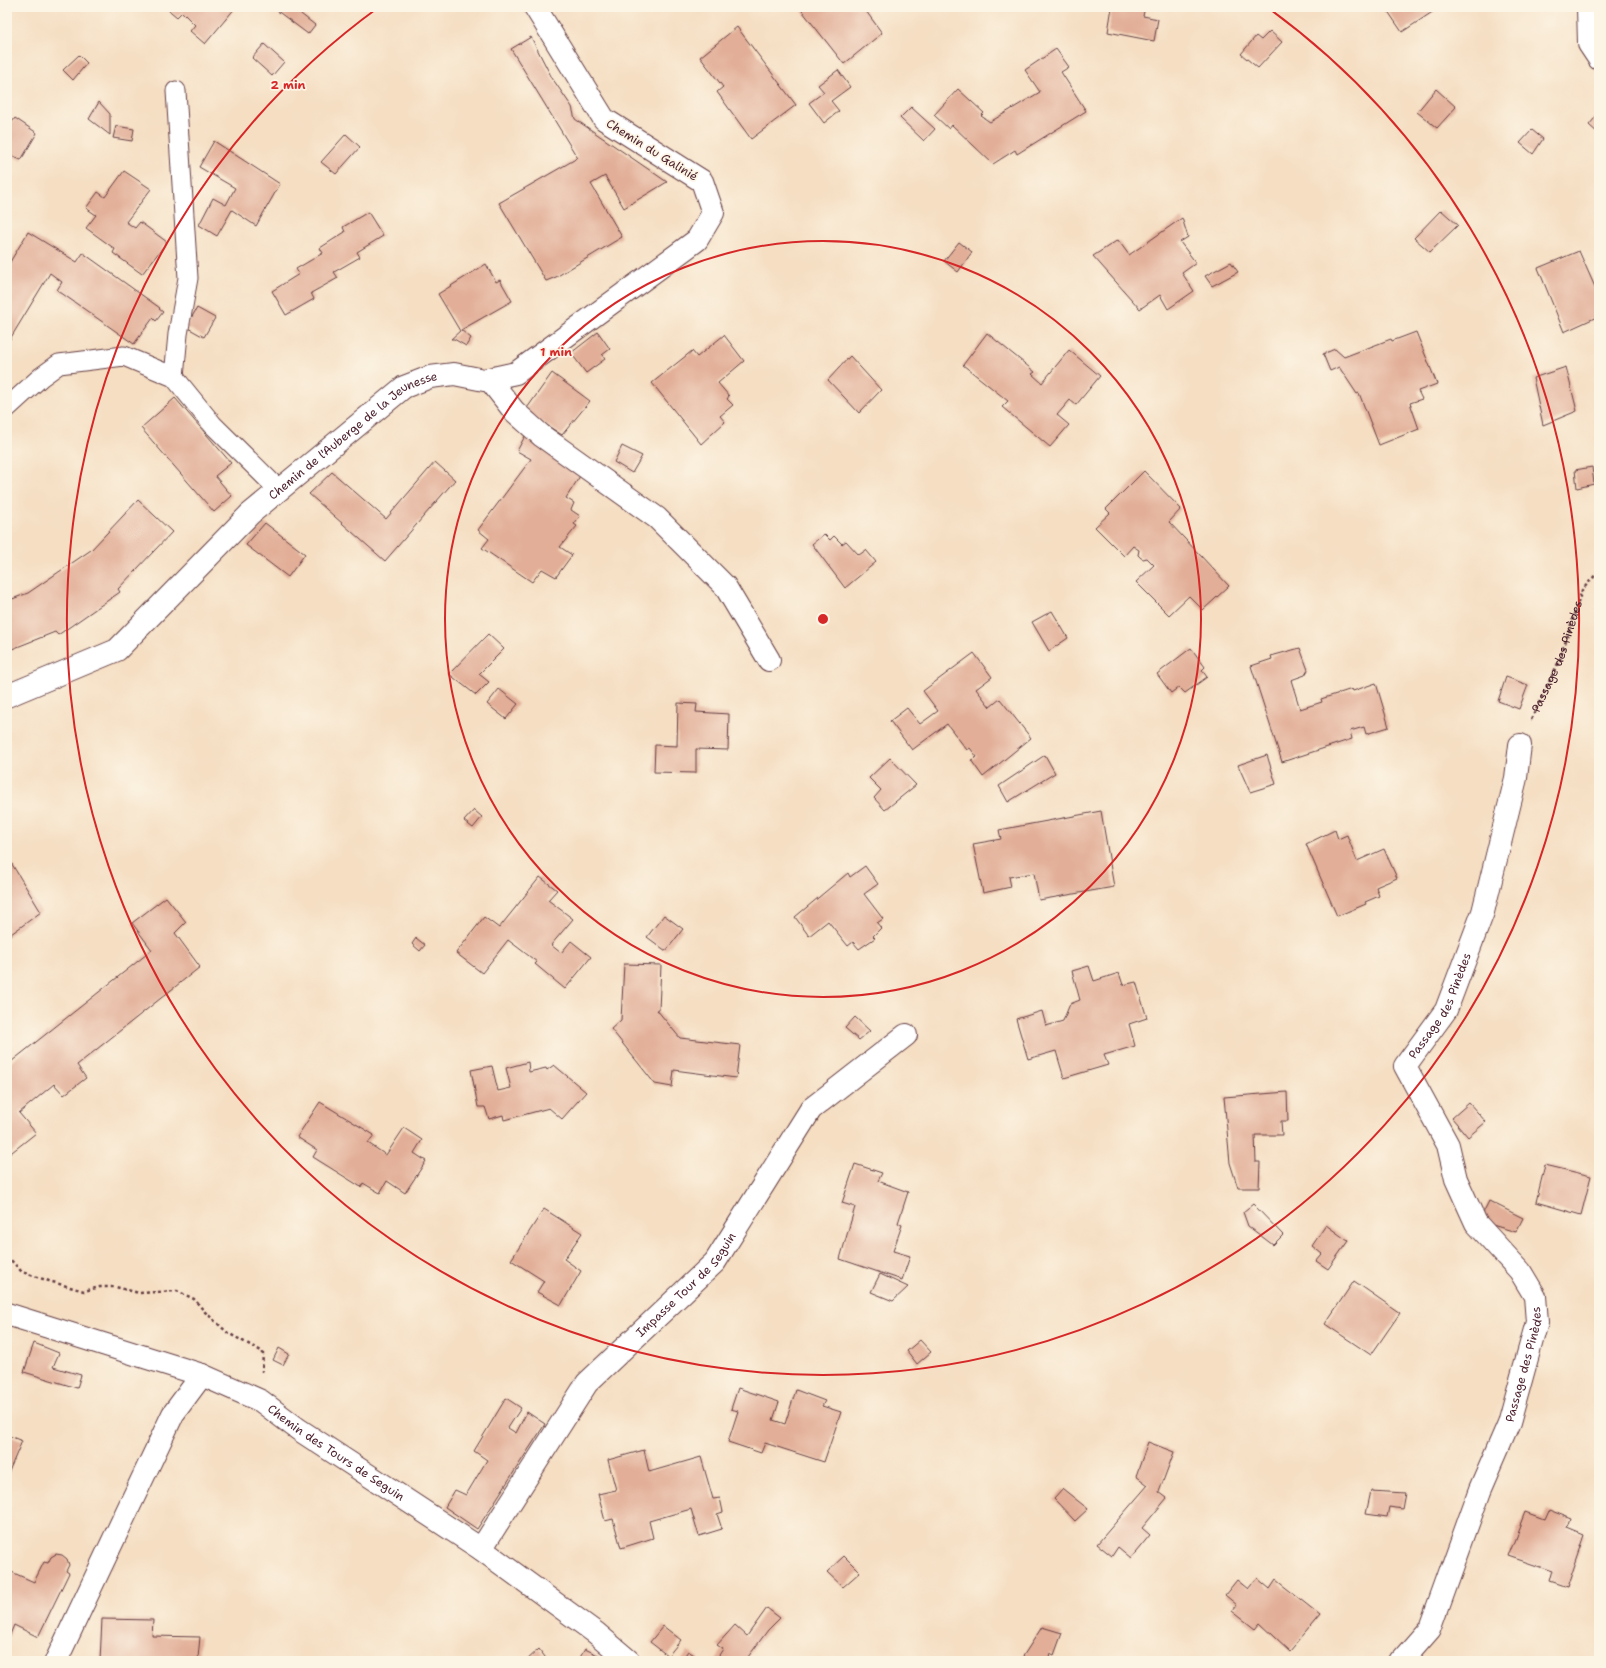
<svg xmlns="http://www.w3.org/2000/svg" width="1606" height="1668" font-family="'Shantell Sans',sans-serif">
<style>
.building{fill:#e2ae97}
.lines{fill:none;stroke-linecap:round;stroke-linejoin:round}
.service-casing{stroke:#643c42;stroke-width:21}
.minor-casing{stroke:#643c42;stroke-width:24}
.path{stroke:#643c42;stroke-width:2.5;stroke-dasharray:3 3;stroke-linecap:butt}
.service{stroke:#fff;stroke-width:19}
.minor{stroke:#fff;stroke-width:22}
.ring{fill:none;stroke:#d62828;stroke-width:2}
.labels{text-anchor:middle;stroke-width:3.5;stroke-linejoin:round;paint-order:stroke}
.street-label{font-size:12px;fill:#4a1f2b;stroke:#fcf5e5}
.centre{fill:#d62828;stroke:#fcf5e5;stroke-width:2}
.ring-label{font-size:12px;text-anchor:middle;font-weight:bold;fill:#d62828;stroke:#fcf5e5;stroke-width:3.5;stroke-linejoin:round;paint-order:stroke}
</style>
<rect width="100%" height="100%" fill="#fcf5e5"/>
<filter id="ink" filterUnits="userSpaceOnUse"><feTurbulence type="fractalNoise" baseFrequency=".025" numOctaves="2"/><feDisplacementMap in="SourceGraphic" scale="8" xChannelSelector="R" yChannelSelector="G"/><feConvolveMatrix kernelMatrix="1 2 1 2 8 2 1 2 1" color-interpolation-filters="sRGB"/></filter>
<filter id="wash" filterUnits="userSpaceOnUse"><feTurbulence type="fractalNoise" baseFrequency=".012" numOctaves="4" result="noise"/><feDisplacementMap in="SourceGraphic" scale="16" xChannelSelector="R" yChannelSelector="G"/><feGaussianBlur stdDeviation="0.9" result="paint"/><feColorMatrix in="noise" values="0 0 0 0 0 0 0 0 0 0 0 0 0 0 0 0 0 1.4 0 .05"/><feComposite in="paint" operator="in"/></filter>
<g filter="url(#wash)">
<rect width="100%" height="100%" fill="#f5dec2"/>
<g id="blocks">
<path class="building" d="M165 7H236L205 44 190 31 195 25 182 12 177 17Z
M278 7H292L315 25 308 34 276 10Z
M799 7H863L882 33 844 64Z
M1112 7H1145L1143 16 1158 19 1154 41 1108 32Z
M1385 7H1440L1402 32Z
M737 27 796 105 751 139 717 92 723 87 700 57Z
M1270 31 1282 42 1258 68 1241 54 1256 36 1261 40Z
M531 37 552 78 572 107 575 119 667 182 624 208 605 176 591 184 622 237 556 277 546 281 499 203 574 160 577 157 511 49Z
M264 44 284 62 272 76 252 58Z
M1056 49 1069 67 1061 72 1086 111 1017 154 1015 150 993 164 952 125 949 129 934 115 958 89 984 113 981 116 990 122 1040 92 1025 70Z
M79 55 87 63 73 80 63 70Z
M838 70 850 87 831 101 839 111 824 123 809 103 824 92 818 85Z
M1436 89 1456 107 1437 128 1417 112Z
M99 102 110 114V135L89 119Z
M911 107 935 129 924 141 900 118Z
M1599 113V134L1589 125Z
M15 118 37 133 21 160 7 154V129Z
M116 126 134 129 132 141 113 138Z
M1532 130 1543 139 1533 154 1520 143Z
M346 134 360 147 336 174 321 162Z
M214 141 280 184 256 226 232 210 217 236 199 225 213 198 226 205 235 188 199 167Z
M124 171 151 189 126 222 135 228 140 222 167 242 142 274 113 253 115 249 86 228 96 215 86 208 98 192 105 197Z
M1441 210 1458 225 1430 252 1414 238Z
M368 212 383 236 357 252 360 257 334 272 338 278 311 293 314 299 286 315 272 291 299 274 296 269 323 253 320 248 345 232 343 227Z
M1182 218 1188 237 1180 242 1196 263 1182 273 1194 291 1168 309 1160 295 1140 309 1093 256 1118 240 1129 255Z
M28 232 77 262 83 253 160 308 159 309 163 312 156 321 153 318 134 344 57 290 62 282 50 273 7 344V267Z
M959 242 972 252 958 272 944 261Z
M1579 251 1599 296V316L1564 332 1538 268Z
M1231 262 1238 272 1212 286 1205 276Z
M486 264 496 282 500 280 512 301 461 330 471 338 466 346 454 339H451L460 331 438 294Z
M197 308 215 318 204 337 186 327Z
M598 332 610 349 602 355 605 359 586 373 571 353Z
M1416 332 1437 384 1418 391 1422 399 1410 403 1419 429 1379 445 1359 393 1357 394 1339 367 1330 371 1323 354 1335 349 1344 357 1391 339 1392 341Z
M987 333 1035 372 1032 374 1042 383 1069 350 1100 376 1076 405 1070 400 1057 415 1069 425 1050 447 1002 407 1008 401 963 365Z
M724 335 744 361 718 383 729 396 727 399 733 405 720 416 725 422 701 444 652 383 692 351 697 357Z
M850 356 881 390 859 413 828 380Z
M1566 367 1577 411 1543 425 1533 378Z
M552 373 590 401 562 435 525 411Z
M175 398 231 463 215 476 232 496 214 512 141 428Z
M525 436 580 476 566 498 574 503 571 510 580 516 574 524 577 526 560 547 572 555 556 577 542 569 532 582 482 548 489 539 478 530 531 459 517 451Z
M622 446 642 456 632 473 614 462Z
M435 462 455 480 385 561 309 494 332 472 386 519Z
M1592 467 1594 484 1577 488 1575 470Z
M1144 471 1181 509 1169 522 1229 586 1203 610 1189 596 1169 615 1136 582 1154 565 1147 558 1143 559 1141 558 1138 555 1139 550 1133 546 1124 556 1095 527 1110 513 1106 509Z
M138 500 172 532 118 589 120 592 58 635 55 632 7 651V601L28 593 91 550Z
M265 523 305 554 288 577 246 545Z
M824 534 830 540 834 536 842 544 846 541 859 555 866 550 876 562 845 588 812 544Z
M1052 611 1068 638 1049 651 1032 622Z
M488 634 504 649 479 674 489 682 476 695 449 674Z
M1191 648 1205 667 1202 670 1207 677 1185 693 1179 687 1171 693 1157 674Z
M1300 648 1308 670 1305 675 1291 680 1300 709 1322 702 1321 699 1352 689 1353 691 1376 683 1389 727 1366 734 1364 727 1350 731 1352 739 1282 762 1251 666 1272 659 1271 656Z
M974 653 992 677 976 689 990 707 1000 699 1031 738 983 777 971 760 977 757 970 748 967 750 947 724 912 750 890 721 907 708 920 724 938 711 923 691Z
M1506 677 1528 685 1519 709 1498 701Z
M499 689 518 704 506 719 487 704Z
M678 703 697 704 696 712 729 714 728 750 696 749V773L654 772 655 745 677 746Z
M1045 755 1055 773 1008 802 999 786Z
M1267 755 1276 784 1250 792 1238 765Z
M890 758 916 785 885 810 874 798 881 790 869 778Z
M474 810 482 817 473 828 464 821Z
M1101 811 1114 887 1039 900 1034 873 1009 877 1011 887 983 893 973 844 1001 839 999 830Z
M1335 830 1338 839 1347 835 1357 861 1384 849 1397 878 1376 887 1379 896 1365 902 1366 904 1337 916 1306 844Z
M7 856 41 912 7 937Z
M865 866 878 884 864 894 883 919 877 923 881 928 873 936 875 938 859 949 853 942 848 946 828 921 809 936 795 917 848 873 850 877Z
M540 877 557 890 548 900 573 919 551 945 561 953 571 941 591 957 565 989 535 964 537 962 508 940 482 973 456 953 484 917 499 928Z
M166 897 186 922 175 933 200 967 77 1065 86 1078 64 1095 54 1084 19 1113 36 1133 7 1156V1065L152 950 132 923Z
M664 915 683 929 666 951 647 937Z
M416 938 425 945 420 951 412 944Z
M624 964 661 965 659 1010H657L680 1038 740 1045 736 1078 674 1070 672 1087 655 1084 611 1029 621 1020Z
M1089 966 1094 981 1119 973 1123 985 1136 982 1147 1018 1129 1024 1135 1046 1104 1055 1108 1065 1064 1078 1056 1051 1028 1059 1016 1019 1042 1011 1046 1026 1063 1021 1070 1004 1080 1000 1072 971Z
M855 1017 870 1031 859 1040 845 1028Z
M528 1062 529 1072 546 1068 547 1070 554 1065 586 1092 562 1119 549 1108 504 1120 503 1115 489 1119 485 1107H478L471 1070 492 1066 498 1091 511 1088 506 1068Z
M1287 1092 1288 1121H1281L1282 1135H1255L1256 1162H1260L1259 1188H1238L1230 1163 1224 1097Z
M320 1102 374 1135 368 1143 386 1155 404 1128 422 1140 414 1153 426 1161 405 1193 387 1181 380 1193 363 1183 361 1187 313 1157 317 1150 297 1137Z
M1469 1103 1486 1122 1468 1137 1452 1118Z
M855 1164 882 1173 878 1181 908 1192 898 1223 902 1225 893 1251 910 1256 902 1280 840 1259 855 1207 842 1203Z
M1545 1165 1591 1176 1581 1215 1536 1202Z
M1489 1201 1523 1218 1516 1232 1479 1221Z
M1253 1204 1283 1235 1273 1245 1248 1226 1243 1212Z
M544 1209 582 1233 564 1259 581 1271 561 1305 537 1292 544 1281 511 1260Z
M1326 1225 1348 1241 1328 1269 1316 1261 1322 1254 1312 1246Z
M880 1274 908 1287 893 1301 871 1292Z
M1354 1281 1400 1313 1371 1355 1325 1324Z
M920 1340 931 1352 917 1364 907 1351Z
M34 1343 59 1353 53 1367 81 1375 77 1388 24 1372Z
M279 1348 289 1354 283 1365 273 1360Z
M738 1388 779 1402 773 1420 785 1424 796 1390 825 1401 822 1406 841 1412 824 1462 765 1443 761 1453 728 1442 738 1411 731 1409Z
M506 1398 521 1408 508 1428 516 1433 527 1412 545 1424 477 1529 445 1507 455 1490 466 1495 487 1460 474 1451Z
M7 1435 22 1441 7 1476Z
M1148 1442 1174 1452 1159 1492 1167 1498 1142 1528 1150 1535 1131 1558 1118 1547 1112 1556 1097 1544 1148 1485 1136 1476Z
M644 1450 649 1472 701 1457 713 1499 720 1498 723 1512 717 1514 722 1529 699 1536 691 1509 649 1521 653 1538 621 1548 613 1519 605 1521 598 1494 616 1490 608 1460Z
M1063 1489 1088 1509 1075 1521 1054 1499Z
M1371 1491 1405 1493 1402 1509 1389 1507 1387 1517 1366 1514Z
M1548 1510 1571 1519 1568 1528 1585 1535 1567 1588 1549 1582 1552 1571 1508 1556 1525 1512 1544 1519Z
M56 1554 62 1555 67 1559 69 1565 66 1571 69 1573 38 1637 14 1625 9 1637 7 1636V1570L34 1582 44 1562 48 1563 51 1557Z
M844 1556 860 1572 843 1587 827 1572Z
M1257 1578 1270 1589 1276 1580 1320 1615 1290 1651 1260 1623 1255 1629 1232 1611 1237 1605 1225 1595 1237 1580 1248 1589Z
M767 1608 780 1618 768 1630 745 1661H715L723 1649 717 1645 735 1625 747 1636Z
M102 1619 153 1620 152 1636 200 1637 198 1658 205 1659V1661H100Z
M663 1626 681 1640 668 1656 650 1642Z
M1042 1627 1062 1633 1054 1655 1050 1653 1048 1661H1020Z
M539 1649 548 1661H526Z
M585 1649 600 1656 597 1661H578Z
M688 1651 699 1658 697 1661H681Z"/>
</g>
</g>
<g filter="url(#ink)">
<use href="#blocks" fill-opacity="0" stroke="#643c42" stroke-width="1"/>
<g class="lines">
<defs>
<path id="service" d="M174 377 178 334 188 278 176 91
M7 408 41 377 59 364 124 356 174 377 213 425 279 490"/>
<g id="minor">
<path d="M1588 7 1589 44 1599 59"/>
<path d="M489 379 514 411 542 436 657 518 725 586 769 660"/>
<path id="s2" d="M7 696 117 650 250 514 404 387 430 377 454 374 484 380 516 373 697 240 713 213 702 181 604 119 535 7"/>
<path id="s3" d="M7 1314 202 1375 261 1401 298 1429 481 1549 596 1633 629 1661"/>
<path id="s4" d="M481 1549 587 1383 715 1262 811 1109 906 1035"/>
<path d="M56 1661 173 1414 202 1375"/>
<path id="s5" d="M1402 1661 1430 1629 1480 1490 1509 1423 1537 1322 1535 1296 1520 1271 1476 1223 1456 1179 1448 1145 1405 1066 1446 1010 1483 912 1516 778 1520 745"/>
</g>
</defs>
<use href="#service" class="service-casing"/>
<use href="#minor" class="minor-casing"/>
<g class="path">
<path id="s1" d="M1531 720 1560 659 1582 590 1599 571"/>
<path d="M7 1256 22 1272 49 1281 84 1291 100 1287H116L139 1293 177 1291 194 1299 205 1312 228 1333 263 1352 262 1372"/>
</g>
<use href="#service" class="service"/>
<use href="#minor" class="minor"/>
</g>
</g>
<g class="ring">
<circle cx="823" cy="619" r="378"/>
<path d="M1267 7A756 756 0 1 1 379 7"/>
</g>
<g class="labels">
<g class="street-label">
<text transform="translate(652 150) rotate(32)" y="4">Chemin du Galinié</text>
<text dy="4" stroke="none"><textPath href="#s2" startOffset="440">Chemin de l'Auberge de la Jeunesse</textPath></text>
<text dy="4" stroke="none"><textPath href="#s1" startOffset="69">Passage des Pinèdes</textPath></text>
<text dy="4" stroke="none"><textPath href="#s5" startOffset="732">Passage des Pinèdes</textPath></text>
<text dy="4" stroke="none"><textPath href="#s4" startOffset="337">Impasse Tour de Seguin</textPath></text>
<text dy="4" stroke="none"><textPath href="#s5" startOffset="324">Passage des Pinèdes</textPath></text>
<text dy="4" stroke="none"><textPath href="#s3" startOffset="360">Chemin des Tours de Seguin</textPath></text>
</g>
</g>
<circle cx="823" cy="619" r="6" class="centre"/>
<g class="ring-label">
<text x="288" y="89">2 min</text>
<text x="556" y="356">1 min</text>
</g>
<rect width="1606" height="1668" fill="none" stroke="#fcf5e5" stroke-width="24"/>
</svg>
